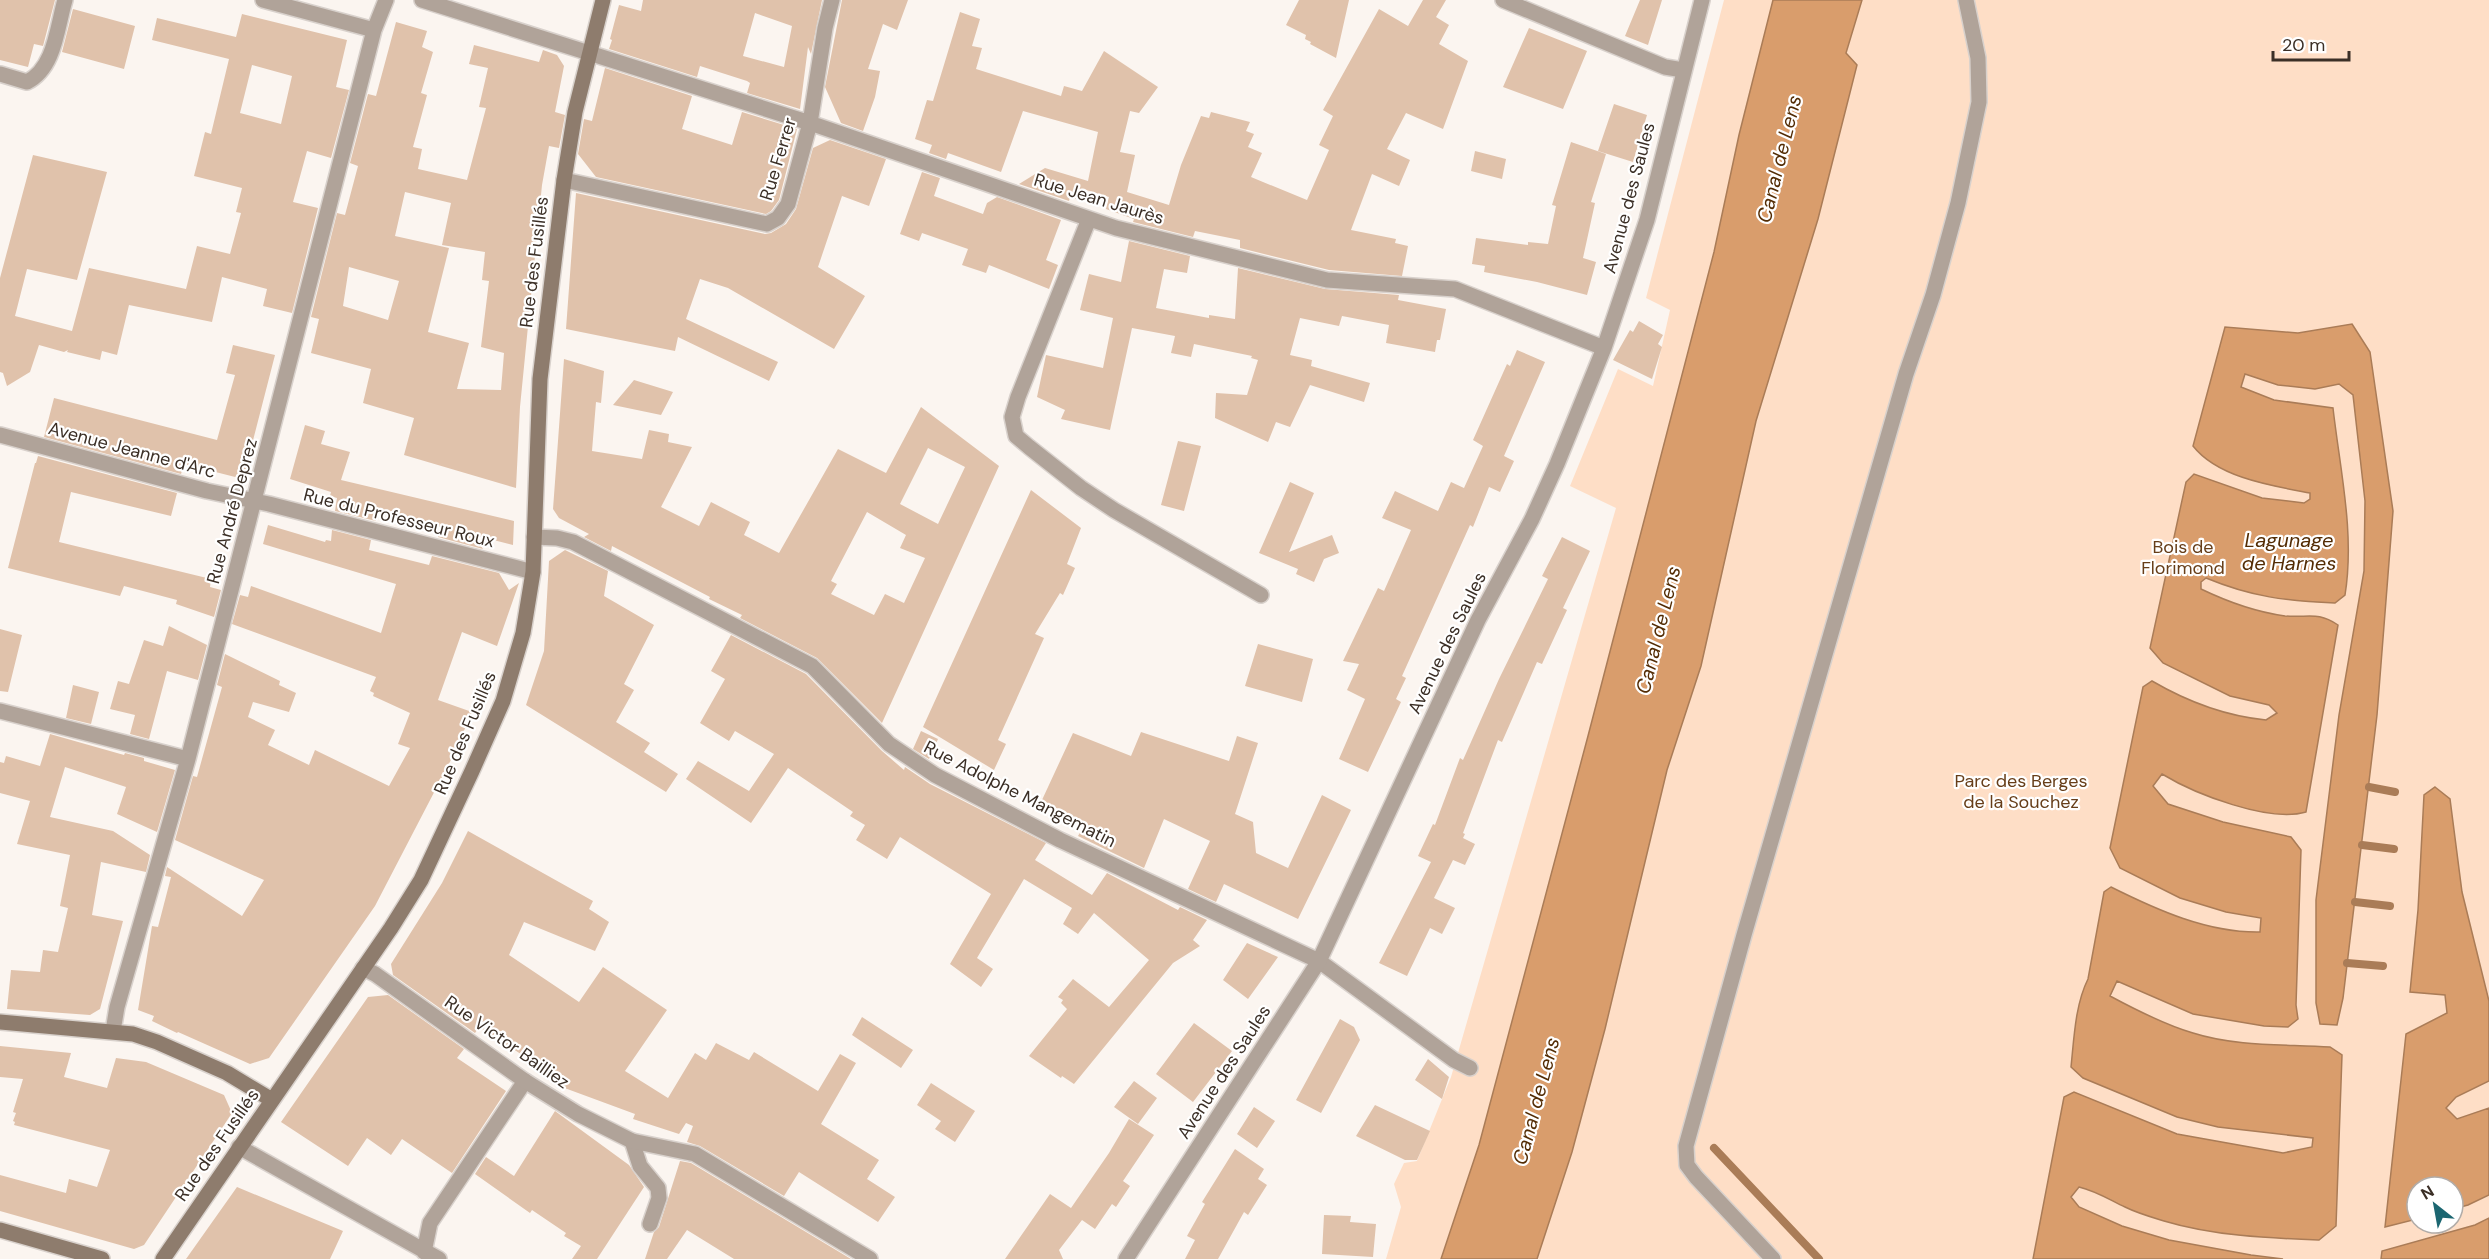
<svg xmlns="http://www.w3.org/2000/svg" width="2489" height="1259" font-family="'DM Sans',sans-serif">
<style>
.green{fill:#fedec6;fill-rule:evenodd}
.water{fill:#d99d6c;stroke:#aa7c57;stroke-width:1.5}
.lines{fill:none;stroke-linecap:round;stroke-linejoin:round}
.stream{stroke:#aa7c57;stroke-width:8}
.building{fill:#e0c2ab;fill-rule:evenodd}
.lane-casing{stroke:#d8d1cc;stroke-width:18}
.street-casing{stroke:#d8d1cc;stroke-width:18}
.secondary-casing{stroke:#d8d1cc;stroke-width:18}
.lane{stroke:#b0a399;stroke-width:15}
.street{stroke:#b0a399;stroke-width:15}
.secondary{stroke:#8e7c6d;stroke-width:15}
.labels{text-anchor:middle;stroke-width:4.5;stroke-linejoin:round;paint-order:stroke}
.street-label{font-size:18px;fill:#3b2f26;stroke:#fff}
.park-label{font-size:18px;fill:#673e19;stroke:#fff}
.water-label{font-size:20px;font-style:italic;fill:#532c04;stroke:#fff}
</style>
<rect width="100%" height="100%" fill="#fbf5f0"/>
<path class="green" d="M1724 0H2489V1259H1386L1401 1207 1394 1184 1404 1163 1417 1161 1451 1077 1616 508 1570 486 1618 369 1653 386 1670 310 1646 298ZM2417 1187H2453V1223H2417Z"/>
<path class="water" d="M1773 0H1862L1846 53 1857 65 1818 219 1756 421 1701 666 1667 770 1605 1029 1572 1152 1537 1259H1441L1479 1145 1588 736 1714 252 1739 135Z
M2352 324 2370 352 2393 511 2377 715 2343 998 2337 1025 2320 1024 2316 1003V900L2339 715 2364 571 2365 501 2353 395 2339 384 2315 389 2278 385 2245 374 2241 387 2274 400 2333 408C2340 470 2355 533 2345 595L2335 603C2286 601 2252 597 2206 578L2201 582V589C2228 602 2256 612 2285 616 2309 618 2317 611 2338 625L2306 812C2269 823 2195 794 2162 774L2153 786 2168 804 2223 822 2291 837 2301 850 2296 1005 2298 1019 2288 1027 2264 1026 2193 1014 2117 981 2110 996C2136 1010 2165 1025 2193 1033 2237 1047 2286 1044 2330 1047L2342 1055 2336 1226 2319 1240C2267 1238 2214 1236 2164 1221 2151 1217 2137 1213 2125 1207 2110 1200 2096 1191 2079 1187L2071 1197 2079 1207 2122 1226 2169 1240 2251 1255 2283 1259H2033L2064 1097 2074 1092 2177 1134 2283 1153 2312 1147 2313 1138 2218 1127 2177 1117 2083 1078 2071 1067C2074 1039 2075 1005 2088 979L2104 892 2111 887C2157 910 2208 933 2260 932L2261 918 2226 912 2180 898 2120 868 2110 848 2143 687 2152 681C2188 702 2225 716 2266 720L2277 713 2269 705 2230 696 2163 663 2150 648 2186 482 2194 474 2262 498 2304 503 2310 499V493C2273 486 2218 478 2193 446L2225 327 2298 333Z
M2435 787 2450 799 2462 892 2489 1001V1081L2456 1097 2446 1108 2457 1119 2489 1108V1195L2468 1205 2453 1209V1187H2417V1219L2385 1227 2406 1034 2447 1013 2445 995 2410 992 2418 910 2424 795Z
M2489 1218V1259H2381L2382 1251 2475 1225Z"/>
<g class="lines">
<path class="stream" d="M2369 787 2395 792
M2362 845 2394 849
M2355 902 2390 906
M2347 963 2383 966
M1714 1148 1819 1259"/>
</g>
<path class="building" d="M0 0H55L43 46 34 44 28 67 0 60Z
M643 0H822L811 54 808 47 800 109 747 93 750 83 747 81 700 66 697 77 609 49 612 40 610 39 619 5 641 11ZM755 13 792 26 784 67 743 56Z
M842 0H908L897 30 883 24 868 69 880 71 875 97 863 131 841 123 825 87Z
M1299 0H1349L1336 58 1310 44 1311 42 1305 39 1306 35 1286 25Z
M1423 0H1446L1436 17 1449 25 1439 44 1468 61 1443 129 1406 113 1387 149 1410 160 1399 186 1372 174 1351 230 1396 239 1395 243 1408 246 1402 276 1329 270 1240 248V240L1195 231 1193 237 1133 222 1134 219 1106 209 1109 197 1086 190 1082 201 1070 197 1069 201 1019 184 1045 168 1088 181 1098 132 1023 111 1001 172 948 153 946 159 929 153 932 145 915 139 927 100 933 101 960 12 980 19 972 46 982 48 976 69 1061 96 1064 86 1082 91 1104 51 1158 87 1139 113 1130 111 1120 152 1135 155 1127 192 1169 205 1181 165 1201 116 1209 118 1211 112 1250 122 1246 131 1254 134 1248 147 1262 153 1251 177 1307 200 1329 150 1319 145 1333 116 1323 110 1379 9 1408 26Z
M1640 0H1662L1648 45 1625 36Z
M73 9 135 26 124 69 62 52Z
M242 14 347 40 336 87 349 90 331 158 307 151 293 202 318 208 292 313 263 306 267 289 222 277 212 322 129 305 117 355 102 351 100 360 67 352 68 350 64 352 39 345 30 372 7 386 3 373 0 372V278L33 155 107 172 77 280 27 269 15 316 72 331 89 268 186 289 197 246 230 254 241 213 236 212 242 188 194 176 205 132 211 134 229 59 152 40 157 18 236 37ZM252 65 292 76 281 124 240 113Z
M396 22 427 31 422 47 433 52 421 93 427 95 413 147 422 149 418 169 467 180 486 108 479 107 488 68 469 64 474 45 539 62 543 50 557 55 564 66 555 112 565 115 559 148 549 146 542 185 520 407 516 488 404 455 414 418 363 403 371 369 311 353 319 319 311 317 337 213 345 215 358 166 350 163 368 94 376 96ZM405 192 451 203 442 245 485 252 482 280 489 281 481 347 504 353 501 390 457 389 469 343 428 332 449 248 395 236ZM349 267 399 281 388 320 343 306Z
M1529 28 1587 51 1563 109 1503 87Z
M605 68 692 96 682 129 732 145 742 112 797 129 779 200 771 211 766 214 596 177 578 154 584 119 592 121Z
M1614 104 1647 115 1633 162 1598 151Z
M830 140 886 159 869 206 842 196 818 267 865 296 834 349 728 288 700 279 686 319 778 362 769 381 678 337 675 351 566 329 576 193 765 234 771 233 786 224 796 209 813 148Z
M1571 142 1606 154 1591 202 1595 203 1583 258 1596 262 1587 295 1537 282 1484 272 1485 266 1472 264 1476 238 1528 245V242L1548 244 1556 206 1552 205Z
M1475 151 1506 159 1502 179 1471 171Z
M922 172 940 178 934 196 983 214 987 203 997 197 1061 220 1046 260 1058 265 1049 289 989 265 986 273 962 265 968 249 922 233 919 241 900 234Z
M1129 241 1190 256 1187 273 1164 269 1156 308 1209 318V315L1235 319 1238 268 1325 289 1399 295 1398 300 1446 309 1440 340H1437L1435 352 1386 343 1389 325 1342 316 1339 326 1300 318 1290 355 1312 360 1311 366 1370 383 1364 402 1310 385 1290 427 1276 422 1268 442 1215 418 1216 393 1247 395 1258 360 1251 358 1252 356 1194 344 1191 357 1171 353 1175 336 1132 328 1110 430 1061 419 1065 410 1037 397 1046 355 1103 368 1113 318 1080 310 1089 274 1121 282Z
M1639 321 1663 335 1658 344 1662 347 1652 379 1613 360 1630 330 1633 332Z
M233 345 275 355 243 479 184 464 181 474 44 437 54 398 217 440 235 375 226 373Z
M1517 350 1545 362 1504 456 1514 461 1500 492 1489 487 1473 527 1470 525 1402 676 1406 678 1396 699 1401 702 1368 772 1339 759 1365 699 1347 690 1359 664 1343 661 1378 588 1384 591 1411 530 1382 518 1395 491 1438 511 1451 482 1464 488 1483 446 1473 440 1507 364 1510 366Z
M564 359 604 371 601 403 596 402 592 451 642 459 649 430 669 434 668 442 692 447 661 507 699 526 711 502 750 522 744 535 779 553 838 449 886 473 921 407 999 466 882 723 817 658 740 618 742 615 709 599 710 597 612 546 611 551 584 537 589 534 559 518 553 509ZM928 448 965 467 938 524 900 504ZM867 512 906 535 900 548 925 558 904 603 885 594 874 615 831 594 837 584 831 581Z
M634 380 673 392 661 415 613 405Z
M305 425 325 431 321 444 350 452 341 480 514 521 513 545 474 535 483 549 438 537 441 527 378 513 376 521 335 511 337 498 330 496 331 492 290 479Z
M1178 441 1201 446 1184 511 1161 505Z
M38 456 177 493 171 516 71 492 59 542 211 579 210 587 221 590 214 617 176 604 177 600 124 586 120 596 8 568 35 463H36Z
M1290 482 1314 493 1289 552 1332 535 1339 553 1324 559 1314 582 1296 574 1298 569 1259 553Z
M1031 490 1081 528 1067 564 1075 568 1063 595 1060 593 1035 634 1044 638 998 740 1006 744 994 770 923 727Z
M268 525 325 542 326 540 331 541 332 530 371 540 369 550 429 565 432 556 499 573 509 590 519 583 497 646 462 632 438 700 472 712 454 754 375 906 269 1058 250 1064 178 1032 177 1033 152 1021 154 1016 138 1010 152 926 158 927 171 877 165 876 167 867 242 916 264 880 175 840 193 776 197 777 222 687 217 685 225 654 280 681 279 685 296 693 289 712 253 702 248 717 275 730 268 745 309 765 315 750 389 786 410 748 398 744 410 713 373 696 374 693 370 691 376 677 232 624 240 595 248 597 251 586 381 633 396 584 263 544Z
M1562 537 1590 551 1563 608 1567 610 1542 664 1537 662 1502 742 1498 740 1463 833 1465 834 1463 838 1475 844 1465 865 1453 860 1434 898 1455 908 1442 934 1430 928 1407 976 1379 963 1431 862 1418 856 1433 824 1435 825 1460 758 1463 760 1499 679 1548 579 1542 576Z
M565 550 608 571 604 596 654 625 624 684 634 690 616 722 650 743 644 752 678 774 666 792 526 705 544 651 549 561Z
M169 626 207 645 198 680 167 671 149 739 130 734 135 715 110 709 118 681 129 684 144 640 163 646Z
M0 629 22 635 8 692 0 691Z
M731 635 806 674 882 751 904 770 905 767 930 784 1046 843 1035 860 1092 895 1107 873 1178 910 1180 907 1207 920 1193 940 1200 946 1173 963 1074 1084 1062 1076 1061 1078 1029 1056 1067 1009 1061 1003 1063 1000 1058 997 1073 979 1109 1007 1149 960 1094 913 1078 934 1063 924 1072 908 1024 879 977 958 993 969 981 987 950 964 991 894 900 837 887 859 856 840 865 825 850 816 853 812 788 768 751 823 686 779 698 761 749 791 774 754 735 731 729 741 700 723 725 679 711 671Z
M1258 644 1313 659 1302 702 1245 686Z
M73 685 99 692 91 724 66 718Z
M921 731 938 739 929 759 913 749Z
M1141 732 1229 761 1237 736 1258 743 1235 814 1253 822 1256 853 1288 868 1322 795 1351 810 1298 919 1224 884 1216 902 1188 889 1210 841 1164 819 1144 868 1078 836 1085 824 1042 800 1073 733 1131 756Z
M50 734 124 755 125 753 144 758V761L175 770 157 832 117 814 126 787 65 767 50 817 113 831 150 855 146 872 101 862 92 915 123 921 100 1009 90 1015 7 1009 11 970 40 972 43 950 58 952 68 908 60 906 70 855 17 844 30 801 0 793V762L4 763 6 756 40 766Z
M468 831 593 901 589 909 609 922 595 951 524 922 509 955 579 1002 603 967 667 1010 625 1071 668 1098 695 1053 706 1060 716 1043 749 1060 754 1052 818 1091 840 1054 856 1063 821 1124 879 1160 867 1179 895 1197 878 1222 799 1172 784 1196 700 1146 687 1142 693 1126 686 1123 679 1134 633 1119 635 1114 551 1083 555 1076 479 1027 475 1033 393 975 391 964 442 883Z
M1247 943 1278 957 1248 999 1223 980Z
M388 995 464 1049 457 1058 506 1091 452 1173 402 1139 391 1155 367 1138 348 1166 281 1122 368 997Z
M862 1017 913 1050 901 1068 852 1035Z
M1340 1019 1354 1027 1360 1040 1321 1113 1296 1100Z
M1194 1023 1232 1051 1193 1102 1156 1074Z
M0 1046 71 1053 64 1077 107 1088 116 1058 146 1062 224 1095 232 1113 144 1245 134 1249 0 1211V1175L66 1193 69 1179 97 1187 110 1150 14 1125 15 1122 13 1121 16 1113 13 1112 23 1079 0 1077Z
M1428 1059 1449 1077 1442 1099 1415 1080Z
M1134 1081 1157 1098 1138 1124 1114 1107Z
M931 1083 975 1111 955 1142 935 1129 941 1121 917 1105Z
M1375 1105 1430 1131 1417 1160H1405L1356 1136Z
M1254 1107 1275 1121 1257 1148 1237 1134Z
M555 1111 629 1165 644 1187 597 1259H572L581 1246 564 1236 566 1233 532 1210 530 1213 475 1174 486 1157 514 1176Z
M1129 1119 1154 1135 1123 1181 1130 1186 1116 1207 1112 1204 1095 1229 1082 1220 1059 1250 1063 1259H1005L1050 1194 1071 1208 1109 1153Z
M1235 1149 1264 1169 1258 1179 1267 1185 1248 1215 1244 1212 1218 1259H1185L1195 1240 1187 1236 1205 1204 1202 1202Z
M680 1161 691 1163 851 1259H734L687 1230 667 1259H645L654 1232 659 1227Z
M237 1187 343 1231 330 1259H186Z
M1324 1215 1351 1216 1350 1222 1376 1224 1373 1257 1322 1254Z"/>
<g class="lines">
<defs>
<path id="lane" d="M1319 961 1454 1060 1470 1068
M632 1141 640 1166 658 1188 659 1198 650 1224
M239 1147 439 1259
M424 1252 430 1223 525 1081
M1773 1259 1696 1177 1687 1165 1686 1146 1744 935 1906 374 1933 295 1958 203 1979 102 1978 58 1966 0"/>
<path id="street" d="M263 0 374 30
M422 0 810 123 1116 228 1327 280 1455 289 1604 348
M1503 0 1665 67 1683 70
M0 74 27 82C55 68 57 27 65 0
M564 180 767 224 778 218 788 204 810 123 825 28 832 0
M1089 219 1018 397 1012 417 1016 436 1029 447 1081 488 1114 510 1261 595
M0 435 207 491 269 504 533 572
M534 537 557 538 573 542 812 666 889 744 935 775 1060 840 1319 961
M0 711 188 759
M363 968 375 974 525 1081 578 1114 632 1141 695 1154 870 1259
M113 1031 117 1007 188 759 374 30 386 0
M1126 1259 1319 961 1478 620 1532 519 1557 464 1604 348 1647 220 1702 0"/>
<path id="secondary" d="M0 1022 133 1034 157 1042 227 1073 272 1100
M0 1230 102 1259
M163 1259 391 928 421 880 472 771 503 701 523 633 533 572 540 379 564 180 575 112 603 0"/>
</defs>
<use href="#lane" class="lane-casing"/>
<use href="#street" class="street-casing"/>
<use href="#secondary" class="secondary-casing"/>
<use href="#lane" class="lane"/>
<use href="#street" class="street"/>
<use href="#secondary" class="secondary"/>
</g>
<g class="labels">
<g class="street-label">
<text transform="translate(778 159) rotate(-73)" y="6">Rue Ferrer</text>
<text transform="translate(1629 198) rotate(-75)" y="6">Avenue des Saules</text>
<text transform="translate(1099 199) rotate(17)" y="6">Rue Jean Jaurès</text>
<text transform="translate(534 262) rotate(-83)" y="6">Rue des Fusillés</text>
<text transform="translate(132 450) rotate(15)" y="6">Avenue Jeanne d'Arc</text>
<text transform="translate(232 511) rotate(-75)" y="6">Rue André Deprez</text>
<text transform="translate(399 518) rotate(14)" y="6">Rue du Professeur Roux</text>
<text transform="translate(1447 643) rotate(-64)" y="6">Avenue des Saules</text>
<text transform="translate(465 733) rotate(-67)" y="6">Rue des Fusillés</text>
<text transform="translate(1020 794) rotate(27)" y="6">Rue Adolphe Mangematin</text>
<text transform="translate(507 1042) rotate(35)" y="6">Rue Victor Bailliez</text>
<text transform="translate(1224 1072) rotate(-57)" y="6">Avenue des Saules</text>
<text transform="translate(217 1145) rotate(-55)" y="6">Rue des Fusillés</text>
</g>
<g class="park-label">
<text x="2183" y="553">Bois de<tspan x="2183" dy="21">Florimond</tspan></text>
<text x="2021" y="787">Parc des Berges<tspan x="2021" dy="21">de la Souchez</tspan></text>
</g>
<g class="water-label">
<text transform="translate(1779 159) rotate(-76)" y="7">Canal de Lens</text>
<text x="2289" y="547">Lagunage<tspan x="2289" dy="23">de Harnes</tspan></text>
<text transform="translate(1658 630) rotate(-76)" y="7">Canal de Lens</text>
<text transform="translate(1536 1101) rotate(-75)" y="7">Canal de Lens</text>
</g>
</g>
<g transform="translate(2435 1205) rotate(329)"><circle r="28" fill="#ffffff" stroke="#b1aca8" stroke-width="1.5"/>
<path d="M0-4.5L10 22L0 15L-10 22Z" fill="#1b6671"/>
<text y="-9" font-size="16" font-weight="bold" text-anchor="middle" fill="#3b2f26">N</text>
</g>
<path d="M2273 51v9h76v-9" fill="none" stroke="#3b2f26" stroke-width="3"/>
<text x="2282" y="51" font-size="18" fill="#3b2f26" stroke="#ffffff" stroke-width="4.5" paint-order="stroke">20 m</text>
</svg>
